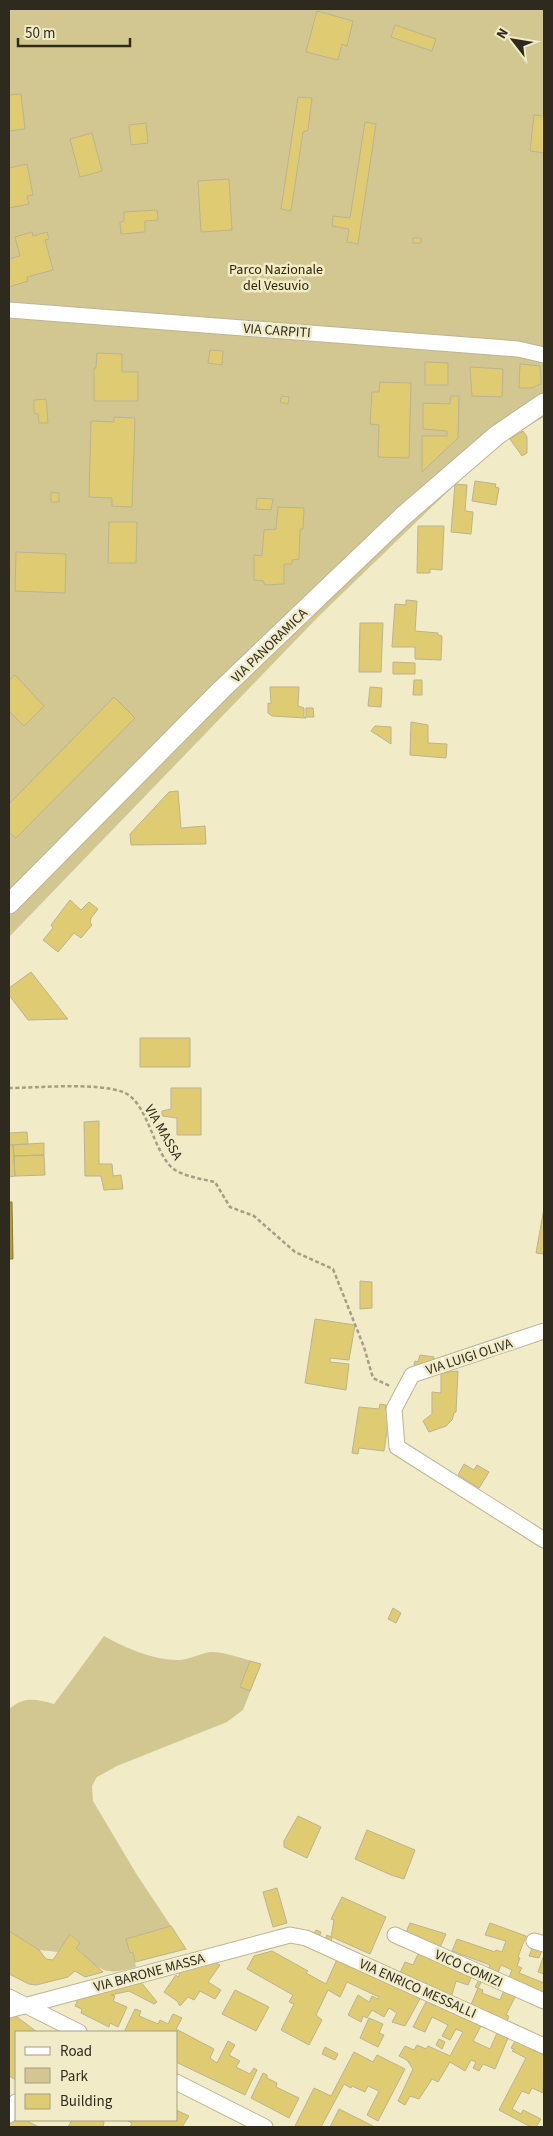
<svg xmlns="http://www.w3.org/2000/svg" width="553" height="2136" font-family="'Source Sans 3',sans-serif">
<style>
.green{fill:#d2c790}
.water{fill:#b09d42;stroke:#897b37}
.building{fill:#dfcc72;stroke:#bab392}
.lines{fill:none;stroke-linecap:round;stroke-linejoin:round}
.minor-casing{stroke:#bbb593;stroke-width:17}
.tertiary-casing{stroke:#bbb593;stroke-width:21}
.path{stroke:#a49e84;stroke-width:2.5;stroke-dasharray:4 2.5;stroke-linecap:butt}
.minor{stroke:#fff;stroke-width:15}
.tertiary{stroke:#fff;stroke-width:19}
.labels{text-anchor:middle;stroke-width:5;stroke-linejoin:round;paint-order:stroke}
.park-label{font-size:14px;fill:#312901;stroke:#f2ebc8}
.street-label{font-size:14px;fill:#2e2b1e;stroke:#f2ebc8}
</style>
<rect width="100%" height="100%" fill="#f2ebc8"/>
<path class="green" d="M9 9H544V417L497 444 319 616 9 937Z
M104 1636C126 1648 152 1660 178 1660 189 1660 203 1652 212 1652 225 1652 248 1660 261 1664L243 1710 227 1722 117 1766 97 1777 92 1786 93 1801 137 1875 171 1926 126 1939 130 1953 133 1952 136 1967C101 1977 102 1970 76 1948L80 1943 71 1934 59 1952 39 1950 9 1931V1709C24 1696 36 1699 54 1704Z"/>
<path class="water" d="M9 1202H12L13 1259H9Z"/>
<path class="building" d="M317 11 353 21 347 46 342 44 338 60 306 52Z
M395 25 436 39 432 51 391 37Z
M21 94 25 129 9 131V95Z
M298 97 312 98 308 130 303 132 291 211 281 209Z
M534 115 544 116V153L530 151Z
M365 122 376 124 358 244 347 242 349 229 332 226 333 216 350 218Z
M146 123 148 143 131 145 129 125Z
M92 133 102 171 80 177 70 139Z
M27 164 33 195 27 196 29 204 9 208V168Z
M229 179 232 230 201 232 198 181Z
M157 210 158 220 145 221V232L121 234 120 222 124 221V212Z
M32 232 33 236 47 232 49 239 45 240 53 270 27 277 28 281 9 287V259L20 256 15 237Z
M413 238H421V243H413Z
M210 350 223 351 222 365 208 363Z
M97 353 122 354V372H138V401H94V368H96Z
M425 362 448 363V385H425Z
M520 364 540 366 541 384 531 388H519Z
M470 367 503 369 502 397 472 396Z
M380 382 411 383 409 458 378 457 379 425 370 424 372 392H379Z
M282 396 289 397 288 404 280 402Z
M451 396H459L458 438 422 472V436H447V431L423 429V403L450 404Z
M46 399 48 423H39L38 414 34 413V400Z
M114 417 135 418 132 507 112 506V498L89 497 91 421 114 422Z
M523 431 527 437V453L522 456 510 439Z
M475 481 496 484 495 487 499 488 496 505 472 501Z
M455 484 467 485 465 511 473 512 471 534 451 532Z
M51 492 59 493V502H51Z
M257 498 273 499 271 510 256 509Z
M278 507 304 508 303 529H300L299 559 292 560V564H284V584L265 585 263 581 254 580V555L262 556 264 530 276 529Z
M109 522H137L136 563H108Z
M418 526H444L442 570 430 569V573H417Z
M16 552 66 554 65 593 15 591Z
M406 600 417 601 415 631 438 633V635L442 636 441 660 415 659V647H392L395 604 406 605Z
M360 623H383L381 672H359Z
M393 662 415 663V674H393Z
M15 675 44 706 24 726 9 711V680Z
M414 680H422V695H413Z
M270 687H299L298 706 304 708V717L306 718 272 716 268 713V703L271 704Z
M370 687 382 688 381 707 368 706Z
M114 697 135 718 16 838 9 832V804Z
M306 708H313L314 717H306Z
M411 722 428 725V743L447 744 446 758 410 755Z
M375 726 391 727V744L371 731Z
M178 791 181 828 205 826 206 844 131 845 130 834 169 792Z
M70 900 81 910 89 902 98 909 91 918 90 922 92 925 81 938 74 933 58 952 43 940 53 928 51 925Z
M31 972 67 1018 68 1019 28 1020 9 995V988Z
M140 1038H190V1067H140Z
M171 1088H201V1135H177V1118L162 1116V1111L171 1109Z
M99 1121V1164H112L113 1176 121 1175 123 1189 104 1190 101 1176H85L84 1122Z
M27 1132 28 1144 9 1145V1133Z
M44 1143V1155L14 1156 13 1145Z
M9 1145H13L15 1176 9 1177Z
M44 1155 45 1175 15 1176 14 1156Z
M544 1208V1254L536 1253Z
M360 1281 372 1282V1308L360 1309Z
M315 1319 355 1325 349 1360 330 1358V1362L349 1364 346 1390 305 1383Z
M420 1355 434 1357 432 1368 414 1365 415 1361 418 1362Z
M458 1371 456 1412 454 1413 452 1420 446 1426 429 1432 423 1421 432 1414V1392L441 1393V1373Z
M380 1404 386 1405 385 1410 390 1411 384 1451 359 1448 358 1454 352 1453 359 1407 379 1409Z
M464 1464 474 1470 477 1465 489 1472 479 1488 458 1475Z
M393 1608 401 1613 396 1623 388 1619Z
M250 1661 261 1664 250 1691 240 1687Z
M298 1816 321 1827 307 1858 284 1847V1841Z
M367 1830 415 1850 404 1879 391 1875 355 1859Z
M277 1888 287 1923 273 1927 263 1892Z
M342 1897 386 1917 370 1954 332 1937 331 1943 325 1940 327 1935 331 1937 334 1920 331 1919Z
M410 1923 446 1934 438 1952 405 1935Z
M490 1923 526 1936 518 1957 520 1958 517 1966 522 1968 519 1973 544 1983V1994L507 1982 512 1970 501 1965 496 1978 486 1974 490 1965 452 1951 457 1939 495 1952 496 1950 502 1952 506 1941 485 1935Z
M171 1926 186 1949 135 1962 133 1952 130 1953 126 1939Z
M316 1930 321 1932 319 1937 313 1934Z
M9 1931 39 1950 46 1959 53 1960 70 1934 80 1943 76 1948 103 1972 85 1977 75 1971 68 1977 36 1985 29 1984 9 1974Z
M534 1944 543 1947 539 1958 529 1956Z
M272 1951 308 1971 306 1973 326 1984 338 1957 421 1997 405 2026 392 2022 397 2013 389 2008 384 2017 372 2010 367 2018 363 2016 361 2022 348 2015 358 1995 369 2002 372 1996 378 1999 379 1997 347 1982 340 1997 328 1990 316 2015 322 2020 309 2045 281 2030 294 2004 289 2002 293 1995 247 1969 254 1956Z
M419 1952 473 1974 468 1985 456 1981 451 1998 399 1975 405 1962 413 1965Z
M544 1955V1974L538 1972Z
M211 1961 220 1965 208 1982 221 1990 215 1999 200 1991 194 2000 188 1997 180 2006 177 2001 164 1992 176 1975 178 1977 180 1974 177 1972Z
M480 1978 483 1979 478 1988 475 1987Z
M140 1981 157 2002 154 2004 129 1991 111 1995 115 1996 113 2001 127 2007 118 2027 110 2023 109 2027 81 2013 82 2009 75 2006 79 1997Z
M478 1988 483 1990 482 1993 500 2000 505 1988 517 1993 506 2015 509 2016 506 2024 470 2007Z
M235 1990 269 2007 256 2031 222 2014Z
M427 2000 481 2026 473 2041 490 2049 497 2033 508 2038 495 2069 483 2064 479 2071 473 2068 476 2062 471 2060 465 2071 450 2062 438 2082 432 2079 419 2099 410 2096 405 2105 398 2101 413 2069 407 2060 399 2056 405 2046 414 2050 417 2045 426 2049 428 2046 450 2056 463 2032 456 2029 450 2040 442 2036 448 2025 432 2017 425 2032 413 2027Z
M135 2009 141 2011 139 2016 158 2024 160 2020 168 2024 173 2014 182 2018 176 2029 214 2049 210 2058 217 2063 228 2041 235 2045 229 2055 240 2061 236 2067 250 2074 254 2068 257 2070 245 2095 176 2062V2032H124Z
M13 2014 37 2032H16V2080L9 2076V2015Z
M369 2018 383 2024 379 2033 384 2035 378 2047 360 2038Z
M439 2039 445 2042 442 2049 436 2045Z
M515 2041 544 2055 543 2093 532 2088 529 2094 522 2091 512 2109 521 2114 523 2110 541 2119 536 2127H531L499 2110 526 2058 512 2051 514 2049 511 2048Z
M325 2047 338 2054 335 2060 322 2054Z
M354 2052 373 2062 377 2055 405 2069 378 2121 367 2115 379 2091 368 2086 365 2092 352 2086 351 2088 344 2084 321 2127 295 2126 314 2088 331 2096Z
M263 2073 267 2075V2078L277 2083 276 2087 299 2098 289 2118 251 2098Z
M339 2109 375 2127H330Z
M176 2110 189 2116 182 2127H130L132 2123 126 2120H176Z
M16 2115V2120H25L39 2127H9V2121Z
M72 2120H100L104 2122 103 2127H68Z"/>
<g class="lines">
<defs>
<path id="minor" d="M9 310 518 349 544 355
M544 1331 412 1375 394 1409 397 1447 544 1540
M395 1935 544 2001
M534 1941 544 1944
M9 1997 79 2032
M9 2010 290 1935 306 1938 544 2046
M176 2082 265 2127
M9 2115 16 2102"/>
<path id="tertiary" d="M9 904 221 690 402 517 497 435 544 403"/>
</defs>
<use href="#minor" class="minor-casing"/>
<use href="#tertiary" class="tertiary-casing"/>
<path class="path" d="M9 1088C40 1088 94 1082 123 1092 149 1102 153 1155 175 1170 187 1177 202 1179 215 1182L230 1207 254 1216 295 1252 333 1269 364 1347 373 1378 390 1386"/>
<use href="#minor" class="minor"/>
<use href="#tertiary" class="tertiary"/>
</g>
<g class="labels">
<g class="park-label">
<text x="276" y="274">Parco Nazionale<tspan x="276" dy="16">del Vesuvio</tspan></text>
</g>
<g class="street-label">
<text transform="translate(277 330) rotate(4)" y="5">VIA CARPITI</text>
<text transform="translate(269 645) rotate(-44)" y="5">VIA PANORAMICA</text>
<text transform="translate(164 1132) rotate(60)" y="5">VIA MASSA</text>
<text transform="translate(469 1356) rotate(-18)" y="5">VIA LUIGI OLIVA</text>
<text transform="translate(469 1968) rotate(24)" y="5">VICO COMIZI</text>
<text transform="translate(149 1972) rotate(-15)" y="5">VIA BARONE MASSA</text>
<text transform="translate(418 1988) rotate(24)" y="5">VIA ENRICO MESSALLI</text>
</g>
</g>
<rect width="553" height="2136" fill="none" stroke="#2e2b1e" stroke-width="20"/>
<rect x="15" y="2031" width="162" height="90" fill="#f2ebc8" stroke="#a49e84"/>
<rect x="25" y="2047" width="25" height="8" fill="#ffffff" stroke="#a49e84"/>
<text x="60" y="2056" font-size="15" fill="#2e2b1e">Road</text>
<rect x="25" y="2068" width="25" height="15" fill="#d2c790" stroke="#a49e84"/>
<text x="60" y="2081" font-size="15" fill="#2e2b1e">Park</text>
<rect x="25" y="2094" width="25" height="15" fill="#dfcc72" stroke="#a49e84"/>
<text x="60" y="2106" font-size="15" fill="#2e2b1e">Building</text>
<g transform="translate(513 40) rotate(301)" stroke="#f2ebc8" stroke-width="4" paint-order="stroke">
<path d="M0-4L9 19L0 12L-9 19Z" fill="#2e2b1e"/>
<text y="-8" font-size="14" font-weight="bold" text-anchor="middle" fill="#2e2b1e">N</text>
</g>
<path d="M18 38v8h112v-8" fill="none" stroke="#2e2b1e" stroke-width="2.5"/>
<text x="25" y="38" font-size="15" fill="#2e2b1e" stroke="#f2ebc8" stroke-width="4" paint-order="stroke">50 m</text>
</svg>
